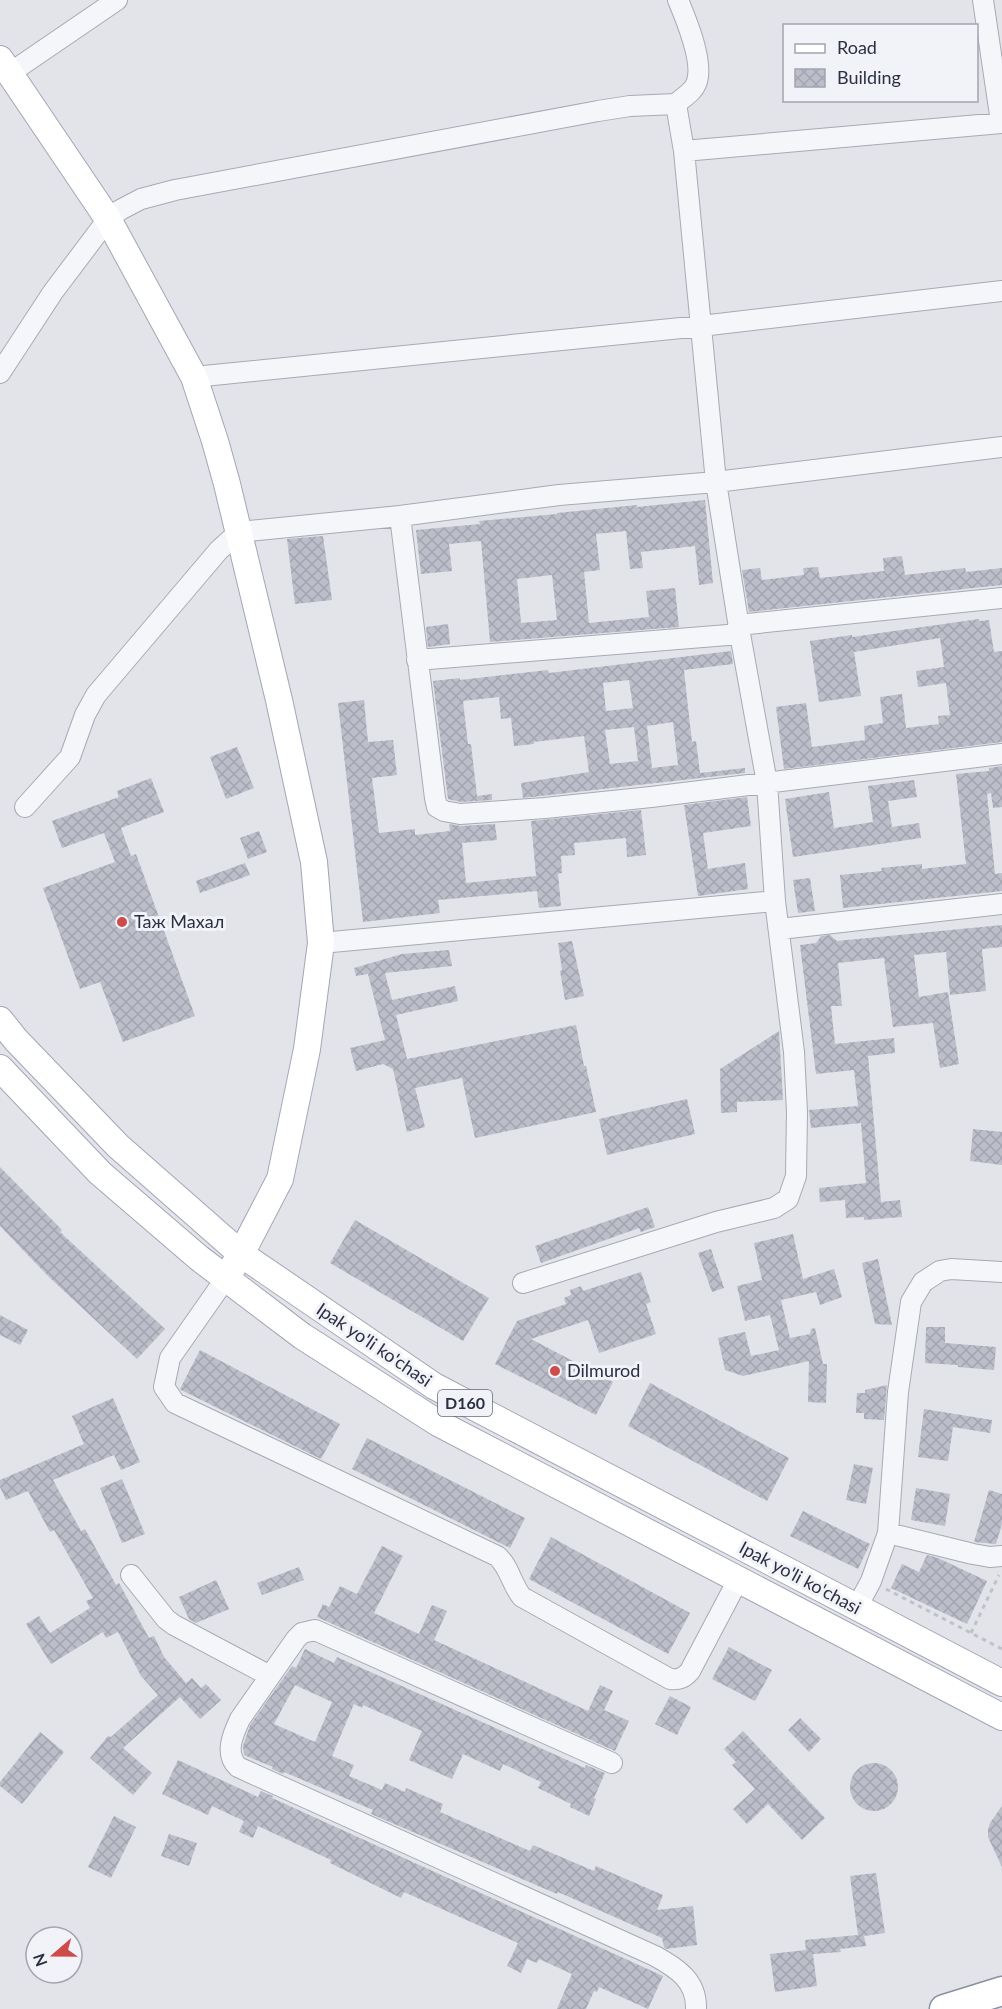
<svg xmlns="http://www.w3.org/2000/svg" width="1002" height="2009" font-family="Lato,sans-serif">
<style>
.building{fill:url(#building-cross-hatch);fill-rule:evenodd}
.lines{fill:none;stroke-linecap:round;stroke-linejoin:round}
.minor-casing{stroke:#a7aab4;stroke-width:22}
.major-casing{stroke:#a2a6b6;stroke-width:28}
.highway-casing{stroke:#8a8fa1;stroke-width:31}
.path{stroke:#c0c2c9;stroke-width:3;stroke-dasharray:4.5 4.5;stroke-linecap:butt}
.minor{stroke:#f5f6f9;stroke-width:20}
.major{stroke:#fff;stroke-width:26}
.highway{stroke:#fff;stroke-width:28}
.poi-dot{fill:#cd4c4a;stroke:#f2f3f8;stroke-width:2}
.labels{text-anchor:middle;stroke-width:6;stroke-linejoin:round;paint-order:stroke}
.shield{fill:#f2f3f8;stroke:#666a79;stroke-width:1.5}
.shield-label{font-size:16px;font-weight:bold;fill:#2a2f42}
.poi-label{font-size:18px;fill:#2a2f42;stroke:#f2f3f8;text-anchor:start}
.street-label{font-size:18px;fill:#2a2f42;stroke:#f2f3f8}
</style>
<defs>
<pattern id="building-cross-hatch" width="8" height="8" patternUnits="userSpaceOnUse" patternTransform="scale(1.5)"><rect width="8" height="8" fill="#bcbfca"/><path d="M0 0l8 8M0 8l8-8" fill="none" stroke="#a2a4af"/></pattern>
</defs>
<rect width="100%" height="100%" fill="#e2e4ea"/>
<path class="building" d="M705 500 713 583 699 585 695 546 641 552 643 568 630 569 626 531 596 534 600 570 584 572 589 623 649 617 646 591 675 588 679 627 490 642 481 541 449 544 452 571 421 574 416 530 480 524 479 521 557 514V513L637 505V507ZM552 575 557 620 521 623 517 579Z
M323 536 332 600 295 604 287 539Z
M902 556 905 575 965 568 966 572 1002 568V585L749 612 742 570 760 568 762 580 804 575 803 568 818 567 820 578 884 571 883 558Z
M979 619V621L989 620 994 652 1002 651V742L784 769 776 707 806 703 812 747 865 740 864 726 883 723 880 697 902 694 906 728 939 724 938 716 950 715 946 683 918 687 916 671 944 667 940 638 854 652 861 696 819 702 810 641 852 635V637Z
M448 624 450 644 428 647 426 627Z
M731 651 733 664 684 670 687 698 692 742 696 741 700 773 745 768V773L523 798 521 783 589 772 584 736 534 742V744L514 746 511 718 501 719 499 697 463 701 468 744H471L477 796 492 794V800L461 802 448 799 433 681 460 678V680L548 670 549 673ZM629 680 633 708 606 711 603 683ZM673 722 678 765 652 768 647 726ZM634 727 638 761 610 764 605 730Z
M364 700 368 742 393 740 397 775 372 778 379 833 415 829V835L450 831 449 824 461 826 495 824 497 840 462 843 466 883 536 876 531 821 641 810 646 855 627 857 626 838 574 843 575 855 561 856 562 873 558 874 561 906 539 908 537 891 438 900 440 913 363 922 338 703Z
M237 747 254 788 226 799 210 757Z
M1002 766V807L993 808 991 793 987 794 995 874 1002 873V891L843 908 840 875 882 871 881 868 922 864V869L966 864 956 774 989 771V768Z
M151 778 164 812 121 828 131 856 136 854 195 1016 123 1042 100 982 80 989 43 888 115 862 104 833 62 848 52 821 119 797 117 791Z
M914 780 917 797 888 801 892 827 919 823 921 838 793 857 785 799 829 792 834 828 873 822 868 786Z
M747 797 751 826 703 833 708 869 745 863 748 889 698 896 684 805Z
M259 831 267 852 248 859 240 838Z
M245 863 250 875 200 893 196 881Z
M810 878 815 911 798 913 793 880Z
M1002 925V947L982 949 986 991 950 995 946 952 914 955 919 997 948 992 959 1064 940 1068 933 1023 893 1027 884 958 838 963 842 1006H831L835 1044 894 1038 895 1053 868 1056 881 1202 900 1200 902 1217 864 1220V1217L846 1218 845 1200 820 1202 819 1188 866 1183 861 1123 811 1128 809 1110 858 1106 854 1070 816 1074 800 945 816 943 821 936 830 935 837 941Z
M572 941 584 996 565 1000 560 971 562 970 558 943Z
M449 950 452 966 385 973 392 1000 455 986 458 1001 396 1015 407 1059 576 1025 584 1066H586L596 1112 475 1138 462 1078 415 1088 425 1127 407 1132 393 1069 383 1064 356 1071 350 1048 385 1040 368 974 356 976 354 968 402 954Z
M779 1031 783 1100 737 1102V1112L721 1113 720 1069Z
M687 1099 695 1134 607 1155 599 1119Z
M973 1129 1002 1132V1165L970 1161Z
M0 1167 62 1230 60 1232 165 1329 137 1359 49 1277 0 1226Z
M648 1207 655 1227 641 1232 639 1228 541 1263 535 1246Z
M355 1220 489 1298 463 1341 330 1263Z
M793 1234 803 1279 834 1269 842 1297 820 1305 816 1292 781 1300 790 1338 810 1334 811 1329 815 1328 823 1364H827L826 1403 808 1402 809 1361 743 1376 725 1370 718 1338 745 1332 751 1356 779 1350 770 1315 745 1321 737 1286 762 1280 754 1243Z
M711 1249 724 1288 712 1292 698 1253Z
M878 1259 892 1325 875 1324 866 1283 862 1263Z
M641 1272 651 1302 646 1304 656 1334 599 1353 588 1320 531 1339 613 1382 596 1415 495 1364 517 1321 566 1304 564 1298 571 1295 570 1290 581 1286 583 1291Z
M0 1315 28 1330 20 1345 0 1335Z
M926 1327H945V1343L996 1347 994 1370 958 1367V1365L925 1363Z
M200 1350 340 1424 321 1459 181 1390 180 1389Z
M650 1383 789 1458 767 1501 628 1426Z
M887 1385 884 1420 864 1419V1413H856L857 1393H865V1390Z
M113 1398 140 1462 121 1470 114 1455 53 1480 81 1531 85 1529 116 1585 119 1583 149 1638 154 1636 164 1657 186 1683 192 1678 201 1688 206 1684 221 1700 200 1719 180 1697 123 1748 152 1773 133 1795 90 1758 108 1736 111 1737 158 1695 141 1676 118 1632 106 1638 103 1632 51 1664 26 1624 39 1616 50 1633 90 1608 86 1601 93 1598 54 1530 50 1532 28 1491 6 1500 0 1487V1480L84 1444 72 1416Z
M924 1409 992 1420 990 1433 953 1427 948 1461 918 1457Z
M367 1438 525 1518 510 1548 352 1469Z
M854 1464 873 1468 866 1504 846 1500Z
M122 1479 145 1534 122 1543 100 1488Z
M916 1488 950 1494 945 1526 911 1520Z
M989 1490 1002 1494V1524L996 1544 974 1542Z
M803 1511 870 1544 858 1569 790 1536Z
M551 1537 690 1613 668 1654 529 1579Z
M382 1546 403 1556 374 1613 419 1634 432 1605 447 1611 434 1640 588 1711 600 1685 613 1691 604 1710 629 1721 615 1751 317 1617 323 1604 329 1607 340 1586 357 1594Z
M927 1555 938 1558 987 1581 967 1624 891 1588 902 1564 919 1572Z
M299 1567 304 1580 262 1595 257 1583Z
M216 1580 229 1609 196 1623 189 1619 179 1597Z
M729 1647 772 1670 755 1701 712 1679Z
M305 1649 334 1663 337 1657 585 1768 586 1765 605 1773 594 1798 596 1799 589 1816 570 1807 571 1804 538 1788 541 1782 503 1764 500 1771 463 1754 452 1779 409 1760 422 1731 363 1705 362 1708 354 1704 332 1756 354 1765 349 1776 382 1790 385 1783 405 1792 406 1788 443 1804 440 1812 530 1851 533 1845 594 1871 596 1866 663 1895 657 1910 693 1906 697 1945 666 1949 664 1947 662 1938 558 1892 557 1894 371 1814 373 1810 284 1772 283 1774 272 1769 273 1767 244 1755 243 1746 250 1725 292 1666 296 1668ZM295 1685 332 1702 315 1742 274 1724Z
M670 1696 691 1707 677 1735 655 1724Z
M800 1718 821 1739 809 1752 788 1730Z
M743 1731 825 1818 802 1840 768 1804 747 1824 733 1809 755 1789 732 1765 736 1762 724 1749Z
M40 1732 64 1752 22 1804 0 1786V1782Z
M178 1760 258 1797 261 1791 273 1796 272 1798 663 1976 648 2009 599 1987 597 1992 594 1991 586 2009H557L572 1974 539 1959 537 1963 527 1959 521 1973 507 1966 518 1943 404 1892 401 1898 330 1863 331 1860 258 1826 253 1838 239 1832 244 1821 212 1806 208 1815 162 1794Z
M850 1787a24 24 0 1 1 48 0a24 24 0 1 1-48 0Z
M1002 1806V1867L988 1837V1830L990 1823Z
M114 1816 136 1827 111 1878 88 1867Z
M169 1834 197 1843 189 1866 161 1856Z
M876 1873 885 1933 864 1936 866 1946 840 1949 841 1952 813 1954 817 1986 775 1992 770 1954 806 1950 805 1940 858 1935 850 1876Z"/>
<g class="lines">
<defs>
<path id="minor" d="M983 0 1001 122
M10 73 117 0
M684 151 1002 123
M0 373 53 292 108 219 120 210 141 199 175 190 598 111 630 106 676 104C682 98 693 92 696 84 705 64 686 19 678 0
M194 377 701 326 1002 291
M400 516 435 798 437 807 444 811 460 814 545 808 651 797 1002 754
M738 625 1002 598
M417 660 740 634
M25 807 70 757 85 715 96 695 219 550 239 532 400 516 559 495 716 482 1002 447
M780 929 1002 904
M321 943 775 901
M226 1278 170 1358 164 1387 175 1403 497 1556C510 1567 511 1584 522 1597L670 1679C679 1680 684 1678 690 1671L738 1580
M523 1283 716 1222 774 1208 788 1199 796 1176 797 1112 794 1052 775 901 767 783 740 634 716 482 684 151 676 104
M888 1533 973 1554 990 1557 1002 1556
M131 1575 166 1619 174 1625 270 1676
M857 1607 871 1581 888 1533 898 1392 911 1302 923 1282 940 1271 951 1269 1002 1272
M612 1763 315 1630 302 1633 296 1639 240 1719C233 1734 224 1754 238 1767L655 1956C677 1968 697 1981 696 2009"/>
<path id="major" d="M0 59 108 219 194 377 215 441 227 484 279 700 314 862 321 943 307 1049 280 1179 241 1254 226 1278
M0 1020 16 1040 118 1146 241 1254 434 1386 1002 1683
M0 1068 100 1173 199 1258 302 1336 438 1423 1002 1717"/>
<path id="highway" d="M944 2009 1002 1991"/>
</defs>
<use href="#minor" class="minor-casing"/>
<use href="#major" class="major-casing"/>
<use href="#highway" class="highway-casing"/>
<path class="path" d="M886 1589 1002 1649
M971 1633 999 1575"/>
<use href="#minor" class="minor"/>
<use href="#major" class="major"/>
<use href="#highway" class="highway"/>
</g>
<g class="poi-dot">
<circle cx="122" cy="922" r="6"/>
<circle cx="555" cy="1371" r="6"/>
</g>
<g class="labels">
<rect class="shield" x="438" y="1390" width="54" height="26" rx="4.5"/>
<g class="shield-label">
<text x="465" y="1409">D160</text>
</g>
<g class="poi-label">
<text x="134" y="928">Таж Махал</text>
<text x="567" y="1377">Dilmurod</text>
</g>
<g class="street-label">
<text transform="translate(374 1345) rotate(34)" y="6">Ipak yo'li ko'chasi</text>
<text transform="translate(800 1578) rotate(28)" y="6">Ipak yo'li ko'chasi</text>
</g>
</g>
<rect x="783" y="24" width="195" height="78" fill="#f2f3f8" stroke="#a2a5af" stroke-width="1.5"/>
<rect x="795" y="44" width="30" height="9" fill="#ffffff" stroke="#a2a5af" stroke-width="1.5"/>
<text x="837" y="54" font-size="18" fill="#2a2f42">Road</text>
<rect x="795" y="69" width="30" height="18" fill="url(#building-cross-hatch)" stroke="#a2a5af" stroke-width="1.5"/>
<text x="837" y="84" font-size="18" fill="#2a2f42">Building</text>
<g transform="translate(54 1955) rotate(250)"><circle r="28" fill="#f2f3f8" stroke="#a2a5af" stroke-width="1.5"/>
<path d="M0-4.5L10 22L0 15L-10 22Z" fill="#cd4c4a"/>
<text y="-9" font-size="16" font-weight="bold" text-anchor="middle" fill="#2a2f42">N</text>
</g>
</svg>
